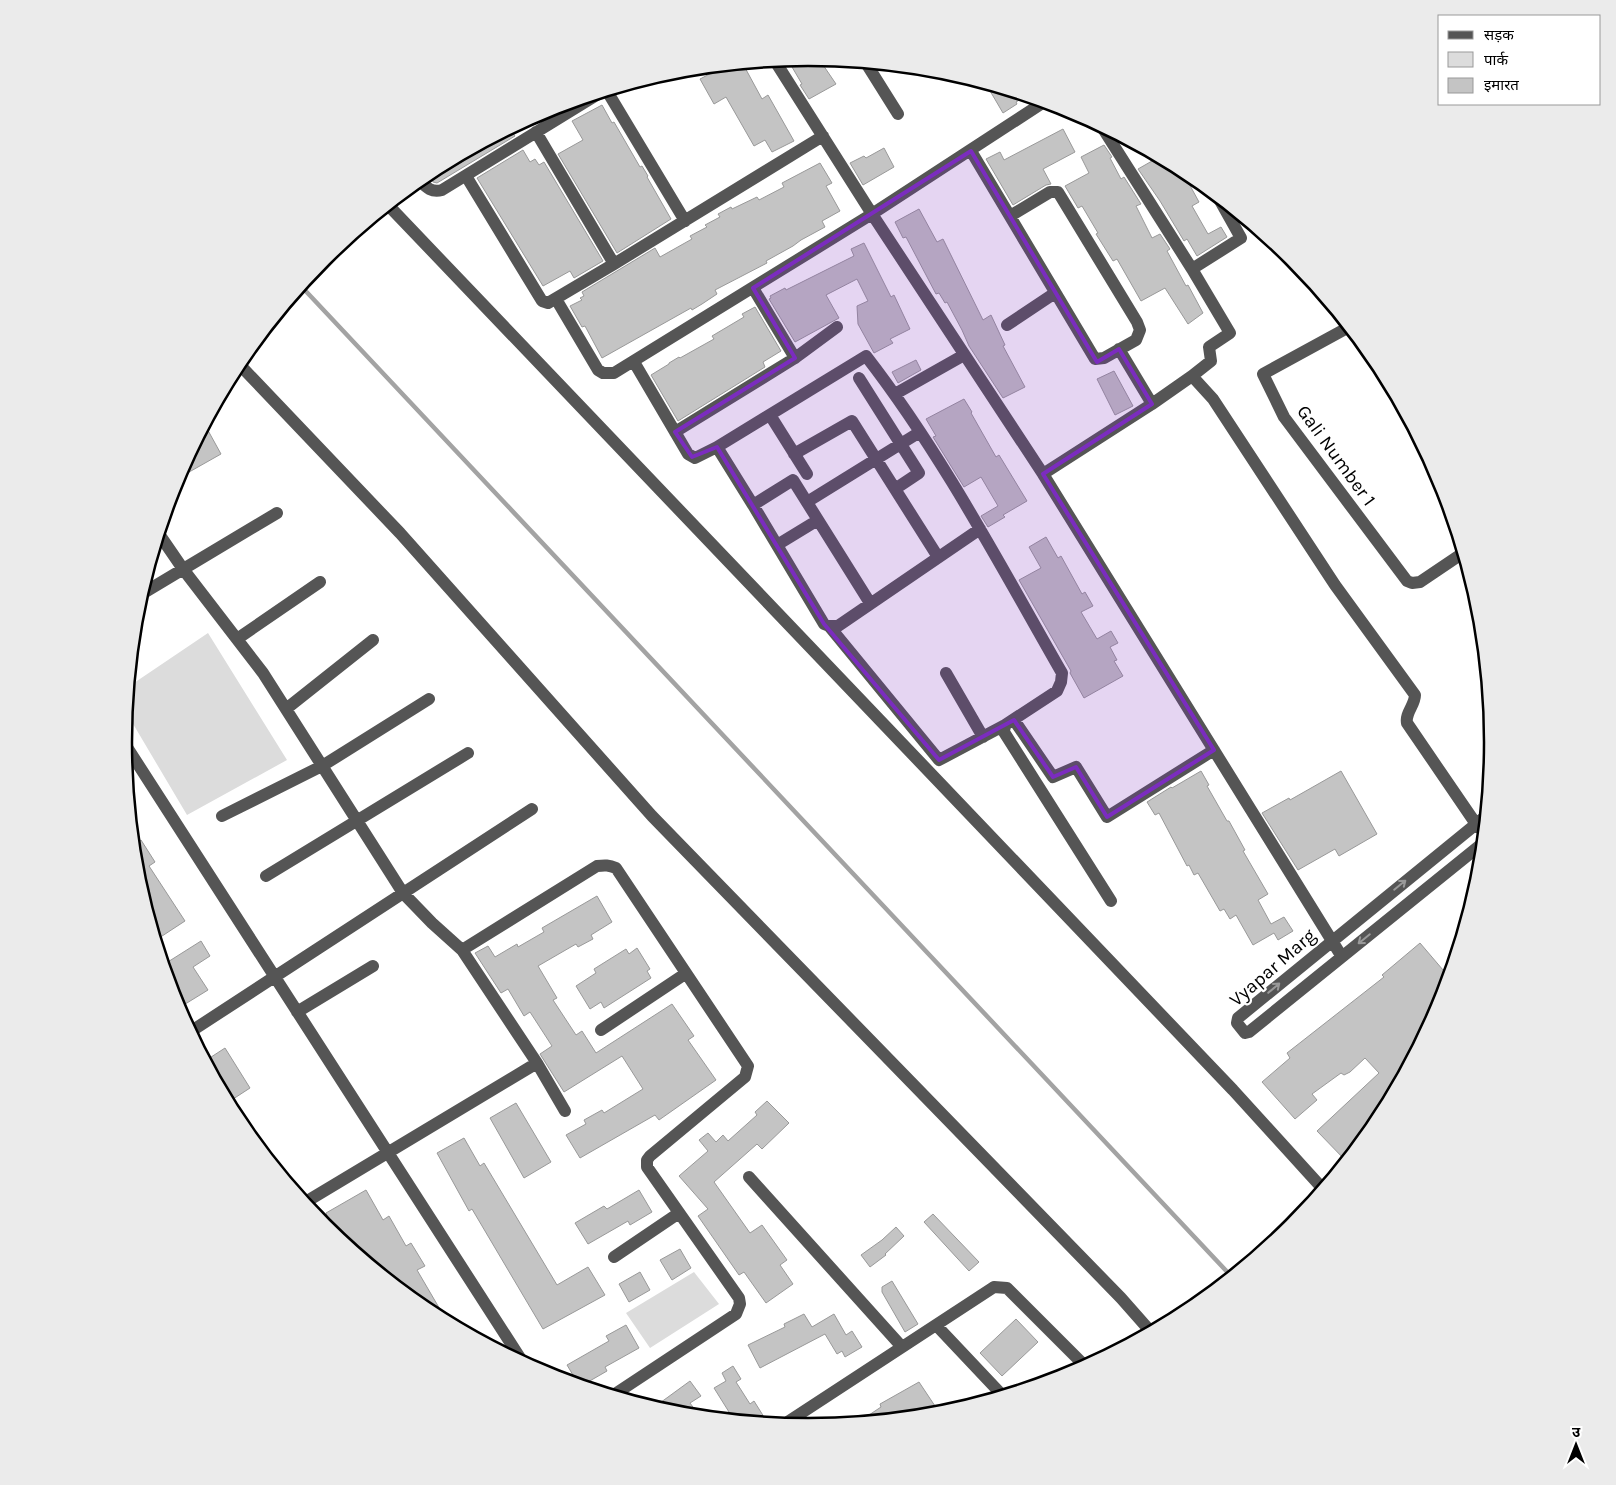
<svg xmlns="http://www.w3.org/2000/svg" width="1616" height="1485" font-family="Karla,'Noto Sans Devanagari',sans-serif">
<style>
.green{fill:#dcdcdc}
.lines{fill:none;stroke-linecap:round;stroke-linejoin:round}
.stream{stroke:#a3a3a3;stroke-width:4.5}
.building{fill:#c4c4c4;stroke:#999}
.minor{stroke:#555;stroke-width:12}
.oneway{stroke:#999}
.marked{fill:#7b2cbf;fill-opacity:0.2;stroke:#7b2cbf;stroke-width:4;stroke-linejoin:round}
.labels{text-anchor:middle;stroke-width:4.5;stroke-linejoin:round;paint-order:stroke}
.street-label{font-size:19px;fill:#000;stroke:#fff}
.rim{fill:none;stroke:#000;stroke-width:2.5}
</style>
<rect width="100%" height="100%" fill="#fff"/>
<path class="green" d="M208 633 287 760 187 815 126 712 128 687Z
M694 1272 719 1304 650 1348 626 1313Z"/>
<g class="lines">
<path class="stream" d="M301 286 1232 1277"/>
</g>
<path class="building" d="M808 58 819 59 836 84 809 99 800 85 802 84 792 67Z
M743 64 762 99 768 95 794 141 772 152 765 140 754 146 726 97 714 104 700 79 725 66Z
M986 84 1005 90 1026 96 1016 102 1017 104 1003 113Z
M602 105 612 123 614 122 640 167 642 166 648 176 647 177 671 219 617 253 558 154 583 140 572 121Z
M510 129 515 136 442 180 437 183 433 182 428 172Z
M1063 129 1075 152 1043 169 1051 184 1046 185 1013 205 986 159 1000 152 1004 160Z
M1104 145 1112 157 1110 158 1121 179 1124 177 1141 204 1136 206 1152 238 1160 234 1170 249 1167 251 1186 286 1188 285 1203 313 1188 324 1165 288 1141 301 1117 259 1113 261 1096 234 1098 233 1082 206 1078 208 1065 186 1089 173 1081 157Z
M884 148 894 167 863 185 850 163 864 156 866 158Z
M523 150 530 162 535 159 539 165 544 162 603 261 574 278 570 271 543 286 477 178Z
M1159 157 1181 169 1199 202 1192 206 1208 234 1221 227 1227 237 1197 256 1187 239 1184 241 1160 201 1138 169Z
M820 163 832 183 826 186 840 211 822 221 825 227 801 240 793 246 766 261 767 263 715 290 717 294 702 304 692 310 691 308 602 358 585 326 582 327 570 306 582 300 580 298 584 296 582 292 655 248 660 257 692 239 690 236 707 227 705 225 720 217 718 214 731 207 732 209 757 197 759 200 784 187 782 183Z
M919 209 937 242 943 239 983 320 991 315 1005 345 1003 346 1025 387 1003 398 969 346 962 330 947 302 945 303 939 293 936 294 906 237 903 238 895 222Z
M864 243 891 297 894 295 910 329 890 339 893 343 874 353 858 324 857 306 868 301 857 279 826 295 839 318 795 342 769 299 771 298 770 296 785 288 786 290 854 256 851 249Z
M755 307 781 351 763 362 765 367 678 421 651 375 669 364V363L679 357 680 358 714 339 712 336 744 317 742 314Z
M916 360 921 370 898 383 892 372Z
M1114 371 1133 406 1115 415 1097 379Z
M964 399 972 412 971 413 996 457 999 455 1027 501 1003 515 1005 517 988 527 981 516 998 506 981 477 964 487 933 437 936 436 926 419Z
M205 425 221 454 175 480Z
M1046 537 1058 558 1061 556 1082 594 1085 592 1093 606 1081 612 1097 639 1111 631 1118 643 1110 647 1117 660 1114 661 1123 676 1084 698 1070 673 1071 671 1019 580 1041 568 1029 547Z
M1201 771 1209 785 1207 786 1227 821H1229L1245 850 1243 851 1268 894 1258 900 1271 924 1284 917 1293 931 1278 940 1274 933 1253 945 1236 915 1230 919 1224 909 1220 911 1198 873 1194 875 1189 865 1187 866 1159 813 1155 815 1147 802 1171 787 1172 788Z
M1341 771 1377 834 1339 856 1335 849 1298 870 1262 813 1289 798 1290 800Z
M141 840 155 862 149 866 185 921 156 940 136 876 133 845Z
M597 896 612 922 591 935 593 939 578 947 576 944 538 966 557 998 553 1000 576 1035 582 1031 596 1053 672 1004 694 1036 688 1040 716 1080 659 1120 655 1115 580 1158 566 1135 586 1124 584 1120 602 1110 604 1113 643 1089 622 1056 564 1092 540 1054 552 1046 530 1012 524 1016 508 989 501 993 475 953 488 946 495 957 517 944 518 947 544 932 542 928Z
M201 941 210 956 193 967 208 990 182 1006 169 986 163 965Z
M1420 943 1449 977 1441 1005 1377 1123 1346 1161 1317 1131 1379 1073 1365 1058 1350 1072 1344 1075 1341 1073 1312 1094 1317 1100 1295 1119 1262 1082 1290 1058 1287 1053 1384 977 1382 975Z
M637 948 650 969 647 971 651 978 604 1008 601 1002 590 1009 576 986 596 973 594 969 626 949 629 954Z
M225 1048 250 1088 227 1103 205 1061Z
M767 1101 789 1123 762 1149 757 1144 714 1182 750 1233 762 1225 787 1260 780 1265 793 1284 766 1303 744 1272 739 1275 698 1216 708 1209 679 1176 708 1151 699 1140 708 1133 716 1142 723 1135 728 1141 757 1115 755 1112Z
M516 1103 551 1162 524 1178 490 1118Z
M464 1138 480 1166 484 1163 557 1285 588 1267 605 1295 543 1329 472 1209 469 1211 437 1153Z
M366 1190 383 1220 389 1216 406 1246 411 1243 425 1266 417 1270 448 1323 427 1312 323 1227 319 1221 327 1216 326 1213Z
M639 1190 652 1212 630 1225 628 1221 588 1244 575 1223 604 1206 607 1209Z
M933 1214 979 1262 969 1271 924 1222Z
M896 1227 904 1236 885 1254 886 1255 870 1267 861 1255 882 1240Z
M680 1249 691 1268 672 1280 660 1260Z
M640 1272 650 1290 629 1302 619 1284Z
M892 1281 918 1324 905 1332 882 1292V1287Z
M804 1314 812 1327 834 1314 846 1335 852 1331 862 1347 845 1357 842 1351 837 1354 825 1334 760 1368 748 1345 785 1327 784 1324Z
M1016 1319 1038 1342 1002 1376 980 1353Z
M626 1325 639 1348 605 1367 607 1371 581 1386 579 1385 567 1365 609 1341 606 1336Z
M733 1366 741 1379 736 1382 750 1404 754 1401 764 1417 756 1422 734 1420 714 1388 726 1381 722 1373Z
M690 1381 701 1396 690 1403 695 1410 687 1416 674 1414 653 1408Z
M919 1382 935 1406 917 1417 857 1423 881 1407 880 1404Z"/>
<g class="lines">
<path class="minor" d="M775 61 872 214 1043 474 1342 957
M866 63 898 114
M607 91 685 221
M1102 127 1192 269 1230 333 1209 347 1211 361 1192 376
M536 132 614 264
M971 151 1095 359 1104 358 1136 340 1140 330 1137 322 1058 192H1050L1010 216
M466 176 542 301 548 303 614 264 823 136
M419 180C426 187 431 193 442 190L600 93
M388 205 1233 1090 1323 1189
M1192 269 1241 238 1218 197
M753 288 795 358
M556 299 598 370 603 373H614L872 214 1044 102
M1007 325 1055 293
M1349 327 1263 374 1284 417 1407 581 1412 583 1420 582 1463 553
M1119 349 1152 404
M634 362 688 454 695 458 717 447 866 356C942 454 1000 565 1062 673L1061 682 1057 691 1005 725 1004 732 1111 901
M238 363 400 533 652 816 1121 1298 1151 1332
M859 378 919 473 895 489
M895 394 964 355
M770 415 807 474
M675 432 795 358 837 327
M717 447 753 505 793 480 870 603
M794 454 852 421 938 557
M1043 474 1152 404 1192 376 1213 399 1335 585 1415 695C1415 705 1405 713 1407 723L1476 824 1484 832
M807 502 920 432
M753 505 824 624 829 626H838L980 529
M159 534 183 569 263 673 403 893 432 923 462 950 597 866C605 865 609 865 616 868L748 1066 745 1077 650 1156 647 1160V1167L739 1298 740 1304 736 1314 612 1396
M777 545 818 520
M140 595 277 513
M829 626 939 760 1005 725
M237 639 320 582
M946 673 983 737
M286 709 373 640
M1014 720 1053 777 1076 767 1107 817 1214 750
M123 741 524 1364
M222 816 322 766 429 699
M1483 843 1249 1032 1245 1033 1237 1023 1238 1018 1486 816
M266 876 468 753
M462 950 537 1063 565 1111
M297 1012 373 966
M601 1030 685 974
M190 1032 532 809
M749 1177 902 1347
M304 1203 537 1063
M614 1257 679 1213
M936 1325 1003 1396
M783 1425 994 1287 1007 1288 1086 1367"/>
</g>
<defs><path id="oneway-shaft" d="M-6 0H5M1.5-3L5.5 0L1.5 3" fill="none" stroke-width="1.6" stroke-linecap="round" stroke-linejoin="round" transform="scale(1.25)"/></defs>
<g class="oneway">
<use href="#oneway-shaft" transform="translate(1400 885) rotate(-39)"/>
<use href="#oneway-shaft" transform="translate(1364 939) rotate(141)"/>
<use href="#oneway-shaft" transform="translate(1274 988) rotate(-40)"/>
</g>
<path class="marked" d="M971 151 1097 362 1119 349 1152 404 1043 474 1214 750 1107 817 1076 767 1053 777 1014 720 939 760 824 624 717 447 692 457 675 432 795 358 753 288Z"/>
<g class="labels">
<g class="street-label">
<text transform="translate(1337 455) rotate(54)" y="7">Gali Number 1</text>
<text transform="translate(1272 967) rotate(-41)" y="7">Vyapar Marg</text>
</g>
</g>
<path d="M0 0H1616V1485H0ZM132 742a676 676 0 1 1 1352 0a676 676 0 1 1-1352 0Z" fill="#ebebeb" fill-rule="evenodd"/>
<path class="rim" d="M132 742a676 676 0 1 1 1352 0a676 676 0 1 1-1352 0Z"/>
<rect x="1438" y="15" width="162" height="90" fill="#ffffff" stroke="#999999"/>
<rect x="1448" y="31" width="25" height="8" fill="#555555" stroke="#999999"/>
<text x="1484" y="40" font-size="15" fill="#000000">सड़क</text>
<rect x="1448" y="52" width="25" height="15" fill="#dcdcdc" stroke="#999999"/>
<text x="1484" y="65" font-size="15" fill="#000000">पार्क</text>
<rect x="1448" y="78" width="25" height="15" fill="#c4c4c4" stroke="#999999"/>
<text x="1484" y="90" font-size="15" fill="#000000">इमारत</text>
<g transform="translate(1576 1445)" stroke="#ffffff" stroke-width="4" paint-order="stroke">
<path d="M0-4L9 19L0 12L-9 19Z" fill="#000000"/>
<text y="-8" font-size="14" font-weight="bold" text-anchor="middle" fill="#000000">उ</text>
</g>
</svg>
